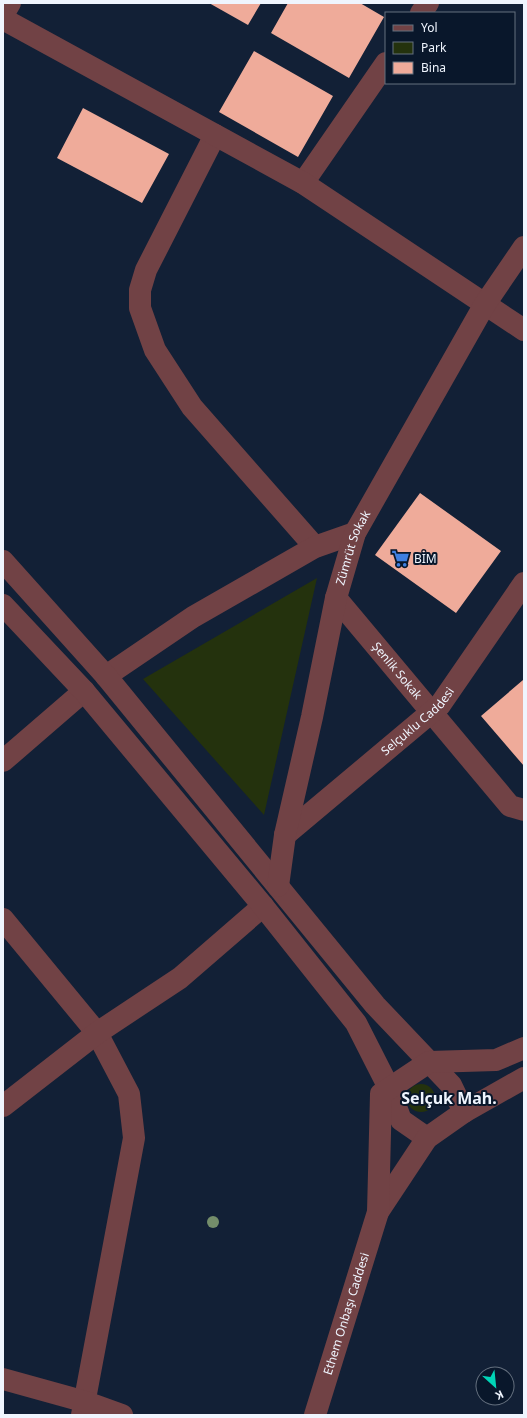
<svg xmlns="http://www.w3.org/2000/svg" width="527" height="1418" font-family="'Noto Sans',sans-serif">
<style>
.green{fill:#24320d}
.building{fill:#efab9a}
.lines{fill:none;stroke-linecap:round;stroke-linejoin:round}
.minor{stroke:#714245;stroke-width:22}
.tertiary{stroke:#714245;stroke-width:22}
.tree{fill:#748d6a}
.labels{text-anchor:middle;stroke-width:4;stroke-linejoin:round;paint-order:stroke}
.street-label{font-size:12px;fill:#eff5fe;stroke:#09172b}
.poi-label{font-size:12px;fill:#eff5fe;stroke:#09172b;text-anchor:start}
.district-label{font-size:16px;font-weight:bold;fill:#eff5fe;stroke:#09172b}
</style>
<rect width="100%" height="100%" fill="#122036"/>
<path class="green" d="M317 578 264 815 143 679Z
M407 1098a14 14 0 1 1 28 0a14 14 0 1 1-28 0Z"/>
<path class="building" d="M209 3H261L248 25Z
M288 3H360L384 17 349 78 271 33Z
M254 51 333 96 298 157 219 112Z
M83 108 169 154 142 203 57 158Z
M420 493 501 551 456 613 375 555Z
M523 680 524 681V766L481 716Z"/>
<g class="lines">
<g class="minor">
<path d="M421 13 428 3"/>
<path d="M3 15 10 3"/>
<path d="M215 135 146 270 140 290V308L155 350 192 407 315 547"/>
<path d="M303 183 386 63"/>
<path id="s1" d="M336 598 510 806 524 810"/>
<path d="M106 676 193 617 315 547 355 533"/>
<path d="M3 761 84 691"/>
<path id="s2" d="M285 835 440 705 524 583"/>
<path d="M3 919 97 1033 129 1094 134 1138 82 1415"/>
<path d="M3 1106 97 1033 180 978 263 906"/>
<path d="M3 1379 86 1402 122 1415"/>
</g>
<g class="tertiary">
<path d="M3 19 303 183 524 330"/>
<path d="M3 561 106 676 375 1005 451 1085 464 1112"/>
<path d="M3 605 84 691 263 906 356 1023 389 1088 401 1120 427 1138"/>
<path id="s3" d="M278 886 285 835 312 717 336 598 355 533 485 304 524 247"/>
<path d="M378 1212 427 1138 464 1112 524 1078"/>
<path id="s4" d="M315 1415 378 1212 381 1094 429 1062 496 1060 524 1048"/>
</g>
</g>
<circle class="tree" cx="213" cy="1222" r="6"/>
<defs>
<symbol id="supermarket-bare" viewBox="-9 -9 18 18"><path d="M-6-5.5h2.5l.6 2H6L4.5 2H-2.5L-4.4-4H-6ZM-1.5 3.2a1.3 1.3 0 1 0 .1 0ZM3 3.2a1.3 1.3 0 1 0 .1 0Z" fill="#3f7fe0" stroke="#09172b" stroke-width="2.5" paint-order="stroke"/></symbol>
</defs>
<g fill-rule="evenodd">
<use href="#supermarket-bare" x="388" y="546" width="25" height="25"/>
</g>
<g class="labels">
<g class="street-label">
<text dy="4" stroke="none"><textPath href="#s3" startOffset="347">Zümrüt Sokak</textPath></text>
<text dy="4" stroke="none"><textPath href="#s1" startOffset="95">Şenlik Sokak</textPath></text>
<text dy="4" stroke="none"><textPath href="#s2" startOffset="175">Selçuklu Caddesi</textPath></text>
<text dy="4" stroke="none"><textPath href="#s4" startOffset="106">Ethem Onbaşı Caddesi</textPath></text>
</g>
<g class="poi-label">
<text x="414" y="563">BİM</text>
</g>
<g class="district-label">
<text x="449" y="1104">Selçuk Mah.</text>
</g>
</g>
<rect width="527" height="1418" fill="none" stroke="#eff5fe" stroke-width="8"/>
<rect x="385" y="12" width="130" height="72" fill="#09172b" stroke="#65707f"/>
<rect x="393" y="25" width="20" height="6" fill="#714245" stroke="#65707f"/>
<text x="421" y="32" font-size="12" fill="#eff5fe">Yol</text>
<rect x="393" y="42" width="20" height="12" fill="#24320d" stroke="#65707f"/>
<text x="421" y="52" font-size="12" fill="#eff5fe">Park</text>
<rect x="393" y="62" width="20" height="12" fill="#efab9a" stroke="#65707f"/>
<text x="421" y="72" font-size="12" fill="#eff5fe">Bina</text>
<g transform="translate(495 1386) rotate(153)"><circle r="19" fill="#09172b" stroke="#65707f"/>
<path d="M0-3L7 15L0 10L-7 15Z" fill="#00d5b7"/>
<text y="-6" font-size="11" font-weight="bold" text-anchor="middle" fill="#eff5fe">K</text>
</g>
</svg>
